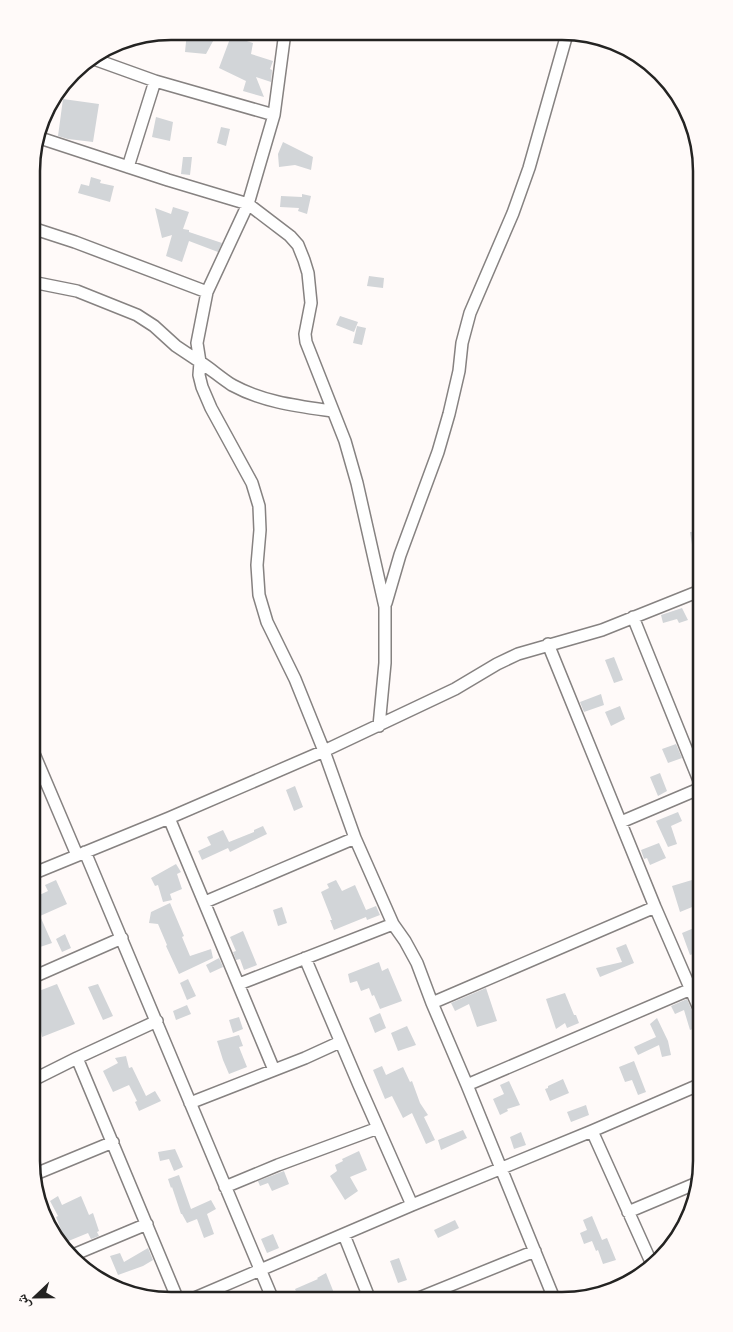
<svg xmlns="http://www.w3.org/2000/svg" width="733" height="1332" font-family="Karla,'Noto Naskh Arabic',sans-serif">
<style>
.building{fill:#d2d5d8}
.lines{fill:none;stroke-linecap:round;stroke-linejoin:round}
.minor-casing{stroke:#868281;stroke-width:14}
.minor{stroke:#fff;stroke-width:11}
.rim{fill:none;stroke:#242322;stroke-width:2.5}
</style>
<rect width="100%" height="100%" fill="#fffaf9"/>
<path class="building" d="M206 31 218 32 206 54 185 52 187 32 205 36Z
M231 36 253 43 251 54 273 61 270 69 272 70 271 82 256 77 264 97 243 91 246 81 219 68Z
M63 99 99 104 93 142 68 139 58 136Z
M156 117 173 122 170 141 152 137Z
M221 127 230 129 226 146 217 143Z
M283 142 313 157 311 170 295 165 279 167 278 154Z
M183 157H192L190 175 181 174Z
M91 177 101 180 100 183 114 186 110 202 78 193 81 184 89 186Z
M302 194 311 196 307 214 298 211 299 208 280 207 281 196 302 197Z
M173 207 189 212 183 229 189 230V232L222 243 218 252 189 241 182 262 166 256 172 235 162 238 155 208 171 214Z
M369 276 384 278 383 288 367 286Z
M340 316 358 322 354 332 336 325Z
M357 326 366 328 362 345 353 343Z
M702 531V550L693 551 690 532Z
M682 608 688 620 679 623 677 619 663 623 661 615Z
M614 657 623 680 614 683 605 660Z
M601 694 604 705 584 712 580 702Z
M620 706 625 719 611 726 605 712Z
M676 744 682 758 668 763 662 749Z
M660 773 667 791 658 796 650 777Z
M295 786 303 807 294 811 286 790Z
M678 812 682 821 671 826 677 844 668 847 656 821Z
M263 826 267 834 230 852 228 848 202 860 198 851 211 845 207 837 223 830 229 842 254 832V830Z
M659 843 666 858 650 865 647 858 644 859 641 850Z
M176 864 181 872 177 874 182 889 170 894 172 900 163 902 158 885 155 886 151 878Z
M702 877V903L680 912 672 886Z
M56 880 67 904 40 916 52 943 31 950 32 896 33 898 48 891 45 885Z
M336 880 342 891 355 885 366 910 376 906 380 915 367 920 366 917 334 930 330 920H332L321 892 329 888 327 884Z
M170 903 184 936 182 937 190 956 211 949 213 958 179 974 166 946 167 945 158 924 149 923 151 912Z
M282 907 287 923 278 926 273 910Z
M694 928 702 951 690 955 682 933Z
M243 931 257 965 244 970 240 959 236 960 233 952 236 951 230 937Z
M65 934 71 948 62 952 56 939Z
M626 944 634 963 600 977 596 968 622 962 616 948Z
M219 958 223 967 210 973 206 965Z
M379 962 382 971 388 968 402 1001 380 1009 374 995 372 996 369 988 361 991 357 981 350 983 348 974Z
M188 979 196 996 187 1000 180 983Z
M57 984 75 1024 42 1037 40 1025 31 1004V994Z
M98 984 113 1016 103 1020 88 987Z
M486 988 497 1021 477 1027 469 1004 455 1011 451 1003Z
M565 993 574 1015H576L579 1023 567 1028 565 1023 556 1029 546 999Z
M687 999 699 1027 690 1030 684 1010 675 1014 671 1006Z
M187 1005 191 1014 176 1020 173 1011Z
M380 1013 386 1028 375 1033 369 1018Z
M239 1017 243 1029 233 1033 229 1020Z
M657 1018 668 1041 671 1055 662 1057 659 1045 638 1055 634 1047 656 1037 650 1024Z
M407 1026 416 1045 398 1051 391 1033Z
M239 1035 243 1046 239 1047 247 1067 229 1074 223 1060 217 1041Z
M126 1056 129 1068 132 1067 146 1096 155 1091 161 1101 139 1111 135 1102 137 1101 129 1085 113 1092 103 1071 118 1063 115 1058Z
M634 1061 646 1092 638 1095 632 1080 625 1082 619 1067Z
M382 1066 386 1075 403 1067 410 1082 412 1081 420 1103 428 1115 424 1117 435 1140 426 1144 412 1113 403 1118 392 1096 385 1099 373 1070Z
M563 1079 569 1093 550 1101 545 1089 548 1088V1086Z
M509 1081 520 1105 507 1109 508 1111 500 1115 493 1099 504 1094 500 1085Z
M586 1105 589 1115 571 1122 567 1112Z
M463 1130 467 1138 441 1150 438 1140Z
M521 1132 526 1145 514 1149 510 1137Z
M175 1149 183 1167 174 1171 169 1159 160 1161 158 1152Z
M359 1151 367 1170 350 1177 358 1191 345 1200 330 1176 337 1171 335 1165 343 1161 342 1159Z
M284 1171 289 1184 272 1191 268 1183 260 1186 258 1181Z
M179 1175 191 1209 211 1200 216 1209 207 1214 214 1234 204 1238 197 1219 187 1223 182 1214H181L172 1187 171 1188 168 1179Z
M58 1196 62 1205 81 1196 89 1215 93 1213 99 1231 97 1232 99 1236 91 1239 88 1233 66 1242 56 1217 58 1216 50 1201Z
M592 1216 602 1240 607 1238 616 1260 603 1264 598 1250 596 1251 592 1241 584 1244 580 1233 587 1230 583 1220Z
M455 1220 459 1228 438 1238 434 1230Z
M273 1234 279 1248 267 1253 261 1239Z
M148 1248 153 1260 143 1266 118 1275 110 1256 120 1253 124 1262Z
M399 1258 407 1280 398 1283 390 1261Z
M326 1273 336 1298 327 1300 325 1295 315 1300H300L295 1289 318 1279 317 1278Z"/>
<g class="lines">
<defs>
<path id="minor" d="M91 58 155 81 274 115
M37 137 168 180 248 204 290 236 298 245 304 260 308 273 311 303 305 334 306 342 345 441 357 483 385 607V663L379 726
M128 167 155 81
M32 228 75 242 207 292 248 204 274 115 285 32
M32 282 77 291 137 315 154 326 176 346 200 362 199 375 202 387 211 408 252 483 259 506 260 530 257 565 259 595 267 622 295 679 324 751 355 838 393 924 405 941 417 963 432 1003 467 1085 555 1301
M207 292 197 343 200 362C211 369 221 378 232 385 263 402 297 406 332 411
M386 603 400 555 438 452 449 414 459 371 462 343 470 313 513 213 529 168 567 34
M633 617 702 788
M548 644 655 907 701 1013
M32 749 77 855
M169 818 274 1070
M621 822 701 788
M85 852 273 1300
M32 874 169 818 324 751 455 689 497 664 518 654 602 630 702 590
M205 902 355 838
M305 958 359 1085 412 1205
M31 978 122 938
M239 984 393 924
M432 1003 655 907
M77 1058 178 1300
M31 1081 77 1058 157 1021
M467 1085 691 989
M190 1103 305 1058 340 1042
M592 1131 651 1262
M33 1175 113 1142
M225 1187 278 1165 378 1128
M628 1212 697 1183
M344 1235 370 1300
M73 1255 147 1224
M190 1300 412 1205 592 1131 701 1084
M414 1300 535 1251"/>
</defs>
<use href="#minor" class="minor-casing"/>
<use href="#minor" class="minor"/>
</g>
<path d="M0 0H733V1332H0ZM171 40H562A131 131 0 0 1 693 171V1161A131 131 0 0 1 562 1292H171A131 131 0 0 1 40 1161V171A131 131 0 0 1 171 40Z" fill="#fffaf9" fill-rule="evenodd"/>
<path class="rim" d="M171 40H562A131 131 0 0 1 693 171V1161A131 131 0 0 1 562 1292H171A131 131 0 0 1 40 1161V171A131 131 0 0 1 171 40Z"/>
<g transform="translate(35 1297) rotate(248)" stroke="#fffaf9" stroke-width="4" paint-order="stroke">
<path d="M0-4L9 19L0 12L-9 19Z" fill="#242322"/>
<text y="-8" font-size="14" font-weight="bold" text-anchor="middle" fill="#242322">ش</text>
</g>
</svg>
